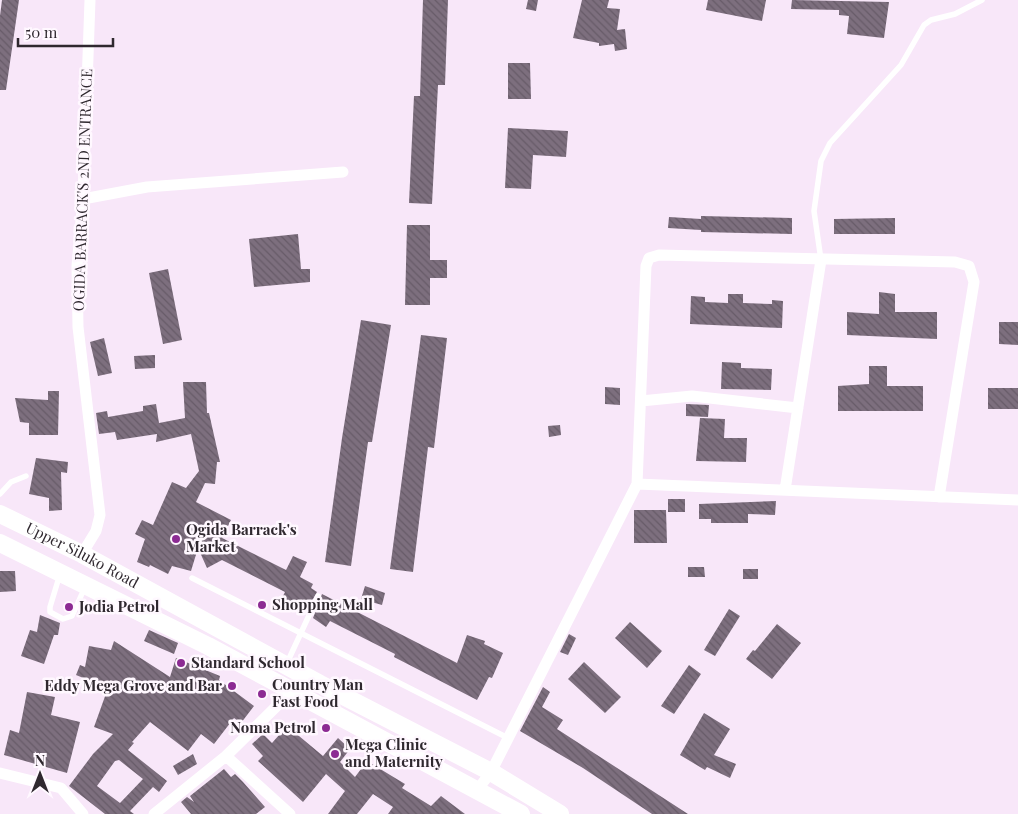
<svg xmlns="http://www.w3.org/2000/svg" width="1018" height="814" font-family="'Playfair Display',serif">
<style>
.building{fill:url(#building-back-hatch);fill-rule:evenodd}
.lines{fill:none;stroke-linecap:round;stroke-linejoin:round}
.lane{stroke:#fff;stroke-width:5.5}
.street{stroke:#fff;stroke-width:11}
.primary{stroke:#fff;stroke-width:18}
.poi-dot{fill:#8c2b93;stroke:#fff8ff;stroke-width:2}
.labels{text-anchor:middle;stroke-width:5;stroke-linejoin:round;paint-order:stroke}
.street-label{font-size:15px;fill:#2f282f;stroke:#fff8ff}
.poi-label{font-size:15px;font-weight:bold;fill:#2f282f;stroke:#fff8ff;text-anchor:start}
</style>
<defs>
<pattern id="building-back-hatch" width="6" height="6" patternUnits="userSpaceOnUse" patternTransform="scale(1.25)"><rect width="6" height="6" fill="#7d6f7e"/><path d="M-1 5l2 2M0 0l6 6M5-1l2 2" fill="none" stroke="#675b68"/></pattern>
</defs>
<rect width="100%" height="100%" fill="#f8e7f9"/>
<path class="building" d="M2 0H19L6 90H0V16Z
M423 0H448L445 85H438L432 204 409 203 414 96H420Z
M528 0H538L536 11 526 9Z
M582 0H609L607 8 620 9 617 30 625 29 627 49 615 51 614 44 599 46V43L573 38Z
M708 0H766L762 21 706 10Z
M792 0 889 2 884 38 847 34 849 16 839 15V10L791 9Z
M508 63H530L531 99H508Z
M508 128 568 131 566 157 533 155 531 189 505 188Z
M701 216 792 218V234L701 232V230L668 228 669 217 701 219Z
M895 218V234H834V219Z
M407 225H430V260H447V278H430V305H405Z
M298 234 301 269H310V282L254 287 249 239Z
M168 269 182 340 163 344 149 273Z
M879 292 895 294V312H937V339L847 335V312L879 314Z
M728 294H743V303L772 304V300L783 301 782 328 690 324 691 296 705 297V302L728 303Z
M361 320 391 325 372 442H368L351 566 325 562 342 438Z
M999 322H1018V345L999 344Z
M421 335 447 338 434 448 428 447 413 572 390 569Z
M104 338 112 373 98 376 90 342Z
M155 355V368L135 369 134 356Z
M722 362 741 363V368L772 369 771 390 721 389Z
M869 366H887V386H923V411H838V386L869 384Z
M183 382H206L207 413H209L220 462H217L215 484 205 483 196 502 231 520 222 538 286 570 293 556 307 562 300 577 313 584 311 588 317 592 305 613 281 600 285 592 222 560 207 568 198 548 191 571 172 566 168 574 150 565 149 567 137 562 145 539 135 534 142 520 153 525 172 482 186 488 199 471 191 434 156 442 157 434 117 440 115 432 99 434 96 413 107 411 108 417 143 411V406L156 404 159 423 185 418Z
M605 387 620 388V405L605 404Z
M988 388H1018V409H988Z
M48 391H59L58 435H29V423L20 422 15 398 48 400Z
M686 404 709 405 708 417 686 416Z
M700 418 725 419 724 438H747L746 462 696 461Z
M560 425 561 435 549 437 548 426Z
M36 458 68 462 67 473 61 472 62 510 49 511V498L29 494Z
M668 499H685V512H668Z
M776 501 775 515 748 514V523H711V519H699V504Z
M634 510H666L667 543H634Z
M688 567H704L705 577H688Z
M743 569H758V579H743Z
M0 571H15L16 591 0 592Z
M365 586 385 593 382 605 361 599Z
M322 594 457 663 467 635 485 641 484 644 503 653 492 678 489 677 477 700 394 657 395 654 330 621 326 627 313 618Z
M729 609 740 616 715 656 704 650Z
M40 615 60 623 58 635H54L44 664 21 656 30 630 37 632Z
M630 622 662 651 647 668 615 638Z
M777 624 801 643 772 679 746 659 753 650 755 651Z
M149 630 178 643 174 654 144 641Z
M569 634 576 638 568 655 560 652Z
M114 641 170 677 176 658 220 676 219 680 254 706 241 723 234 718 214 744 201 734 188 751 150 722 132 742 134 743 128 750 167 781 159 792 153 787 130 811 134 814H105L69 786 93 754 113 734 94 727 108 688 76 675 80 665 85 667 89 646 111 650ZM119 760 143 779 120 803 97 786 115 761Z
M584 662 621 697 605 713 568 679Z
M689 665 701 674 674 714 661 706Z
M543 687 550 692 542 707 563 720 557 729 688 814H652L583 768 520 731Z
M27 692 55 697 51 715 80 722 67 773 4 755 10 730 19 733Z
M704 713 730 729 714 755 736 764 730 778 707 767 705 770 680 755Z
M287 726 323 756 338 738 350 749 340 762 355 777 367 761 405 784 402 788 431 806 441 796 465 814H388L393 807 373 794 357 814H328L345 791 326 774 303 802 258 761 263 756 252 744 263 734 272 743Z
M193 754 197 764 178 775 173 766Z
M224 769 231 777 235 774 243 782 265 807 256 814H191L181 802 187 797 194 802 190 796Z"/>
<g class="lines">
<path class="lane" d="M821 260 814 211 821 161 830 143 901 65 924 25 931 20 955 14 982 0
M0 494 11 482 26 476
M60 574 50 607V612L63 619 72 616 85 587
M192 578 508 738
M287 663 318 596"/>
<path class="street" d="M83 199 147 187 343 172
M641 401 692 396 798 408
M637 484 1018 500
M785 490 821 260
M82 554 96 531 100 515 78 327 77 266 83 199 90 0
M226 756 290 814
M0 773 61 788 83 814
M478 789 491 772 637 484 646 266 649 258 659 255 955 262 969 266 974 282 939 497
M154 814 226 756 293 690"/>
<g class="primary">
<path id="s1" d="M0 514 82 554 320 684 491 772 560 814"/>
<path d="M0 543 208 646 521 814"/>
</g>
</g>
<g class="poi-dot">
<circle cx="176" cy="539" r="5"/>
<circle cx="262" cy="605" r="5"/>
<circle cx="69" cy="607" r="5"/>
<circle cx="181" cy="663" r="5"/>
<circle cx="232" cy="686" r="5"/>
<circle cx="262" cy="694" r="5"/>
<circle cx="326" cy="728" r="5"/>
<circle cx="335" cy="754" r="5"/>
</g>
<g class="labels">
<g class="street-label">
<text transform="translate(83 190) rotate(-88)" y="5">OGIDA BARRACK'S 2ND ENTRANCE</text>
<text dy="5" stroke="none"><textPath href="#s1" startOffset="92">Upper Siluko Road</textPath></text>
</g>
<g class="poi-label">
<text x="186" y="535">Ogida Barrack's<tspan x="186" dy="17">Market</tspan></text>
<text x="272" y="610">Shopping Mall</text>
<text x="79" y="612">Jodia Petrol</text>
<text x="191" y="668">Standard School</text>
<text x="272" y="690">Country Man<tspan x="272" dy="17">Fast Food</tspan></text>
<text x="222" y="691" text-anchor="end">Eddy Mega Grove and Bar</text>
<text x="316" y="733" text-anchor="end">Noma Petrol</text>
<text x="345" y="750">Mega Clinic<tspan x="345" dy="17">and Maternity</tspan></text>
</g>
</g>
<g transform="translate(40 774)" stroke="#fff8ff" stroke-width="4" paint-order="stroke">
<path d="M0-4L9 19L0 12L-9 19Z" fill="#2f282f"/>
<text y="-8" font-size="14" font-weight="bold" text-anchor="middle" fill="#2f282f">N</text>
</g>
<path d="M18 38v8h95v-8" fill="none" stroke="#2f282f" stroke-width="2.5"/>
<text x="25" y="38" font-size="15" fill="#2f282f" stroke="#fff8ff" stroke-width="4" paint-order="stroke">50 m</text>
</svg>
